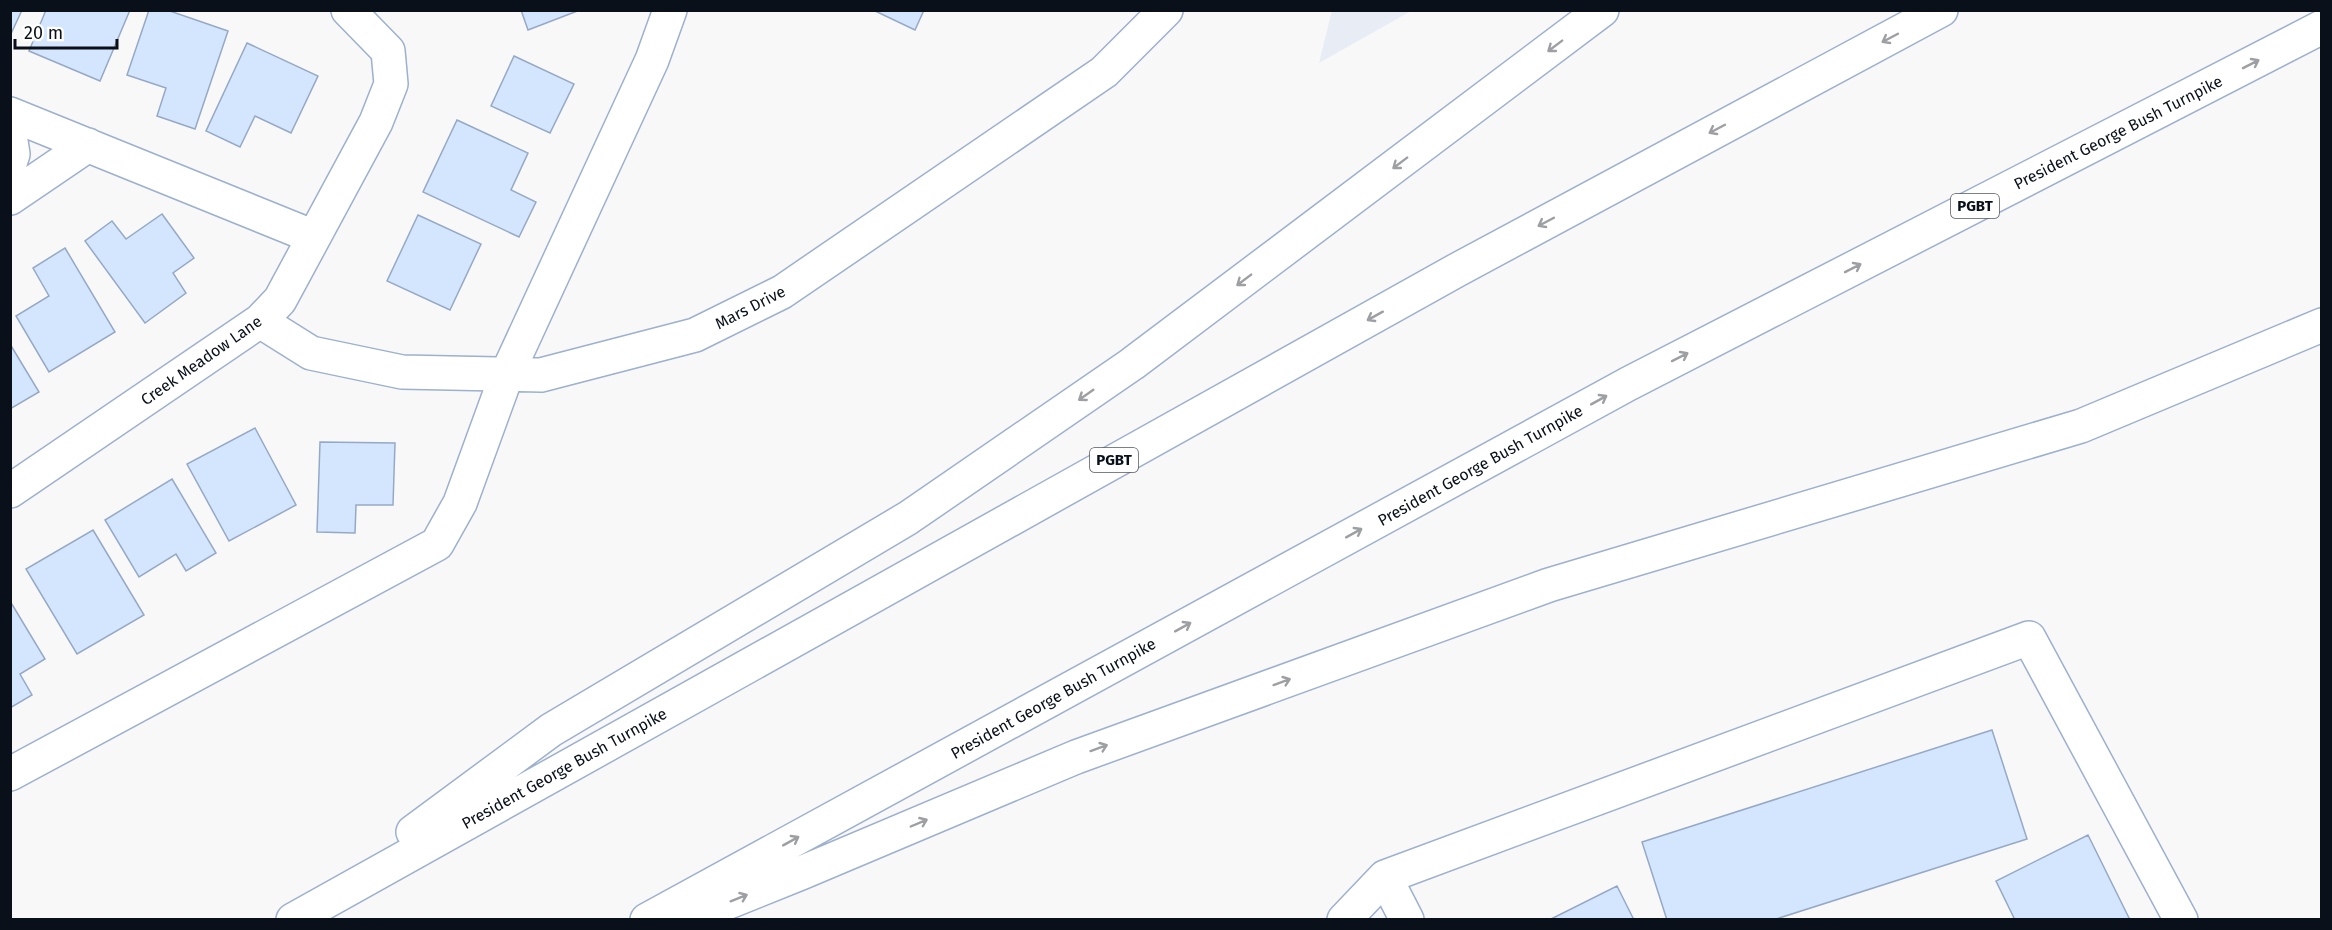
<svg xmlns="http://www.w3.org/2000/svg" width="2332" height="930" font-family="'Fira Sans',sans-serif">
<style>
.built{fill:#e8edf5}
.building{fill:#d4e5fe;stroke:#95a9c6;stroke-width:1.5}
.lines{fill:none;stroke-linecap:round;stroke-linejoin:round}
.minor-casing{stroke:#9db0ce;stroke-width:36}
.highway-casing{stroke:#9db0ce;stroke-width:36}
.minor{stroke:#fff;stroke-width:33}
.highway{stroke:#fff;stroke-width:33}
.oneway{stroke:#9d9fa3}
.labels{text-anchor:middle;stroke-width:4.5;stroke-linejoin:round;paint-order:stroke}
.shield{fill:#fff;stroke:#53585f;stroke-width:1.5}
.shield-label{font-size:15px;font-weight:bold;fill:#09101a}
.street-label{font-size:16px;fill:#09101a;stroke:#fff}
</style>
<rect width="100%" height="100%" fill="#f8f8f8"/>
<path class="built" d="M1332 10H1411V11L1319 63Z"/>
<path class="building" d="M10 10H22L10 36Z
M46 10H130L100 81 29 51Z
M149 10H167L228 31 195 129 157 116 166 88 127 75Z
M521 10H580L528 30Z
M873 10H924L915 30Z
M247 43 318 76 291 133 255 116 240 147 206 131Z
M514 56 574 84 550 133 491 106Z
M457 120 528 153 511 190 536 202 519 237 423 192Z
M162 214 194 258 173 273 186 293 145 323 85 241 112 221 126 239Z
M418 215 481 244 450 310 387 281Z
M65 248 115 332 49 372 16 316 49 296 33 268Z
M10 344 39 392 10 409Z
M255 428 296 505 229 541 187 464Z
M320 442 395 443 393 505H356L355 533 317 532Z
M172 479 216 553 186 571 176 554 139 577 105 520Z
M93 530 144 615 77 654 26 569Z
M10 601 45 659 20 674 32 695 10 708Z
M1992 730 2027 839 1773 920H1667L1642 842Z
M2088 835 2130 920H2015L1996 881Z
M1617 886 1634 920H1549Z"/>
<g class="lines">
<defs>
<path id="minor" d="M10 114 314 237
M10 135 13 154 10 163
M10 198 88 145
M260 321 311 353 402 372 541 375 695 335 782 292 1104 72 1166 10
M10 491 260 321 280 300 376 122 391 84 388 51 348 10
M10 774 437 544 460 503 507 374 652 60 670 10
M1385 877 1407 920
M1344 920 1385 877 2029 638 2181 920"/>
<path id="highway" d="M413 832 551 730 908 518 1132 364 1602 10
M293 920 1457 270 1941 10
M647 920 1628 384 2322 27
M684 920 801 873 1076 757 1549 585 2081 426 2322 325"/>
</defs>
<use href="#minor" class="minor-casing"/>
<use href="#highway" class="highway-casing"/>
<use href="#minor" class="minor"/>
<use href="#highway" class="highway"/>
</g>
<defs><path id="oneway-shaft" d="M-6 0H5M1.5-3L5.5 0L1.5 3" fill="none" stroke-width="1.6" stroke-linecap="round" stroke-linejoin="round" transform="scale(1.5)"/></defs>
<g class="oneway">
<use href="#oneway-shaft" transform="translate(1890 38) rotate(152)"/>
<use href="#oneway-shaft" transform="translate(1555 46) rotate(143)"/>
<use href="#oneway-shaft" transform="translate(2251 64) rotate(-27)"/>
<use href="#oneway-shaft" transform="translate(1717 129) rotate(152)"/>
<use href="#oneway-shaft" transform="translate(1400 163) rotate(143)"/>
<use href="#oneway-shaft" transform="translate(1546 222) rotate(152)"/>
<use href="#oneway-shaft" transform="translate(1853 268) rotate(-27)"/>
<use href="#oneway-shaft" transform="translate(1244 280) rotate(143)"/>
<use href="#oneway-shaft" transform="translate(1375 316) rotate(151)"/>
<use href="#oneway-shaft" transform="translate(1680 357) rotate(-27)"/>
<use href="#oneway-shaft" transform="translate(1086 395) rotate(145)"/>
<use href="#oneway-shaft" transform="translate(1599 400) rotate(-29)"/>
<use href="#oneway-shaft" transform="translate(1354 533) rotate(-29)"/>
<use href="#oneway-shaft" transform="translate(1183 627) rotate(-29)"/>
<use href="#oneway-shaft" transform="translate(1282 682) rotate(-20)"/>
<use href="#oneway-shaft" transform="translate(1099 748) rotate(-20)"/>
<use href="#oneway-shaft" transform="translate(919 823) rotate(-23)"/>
<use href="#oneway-shaft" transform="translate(791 841) rotate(-29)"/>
<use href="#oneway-shaft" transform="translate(739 898) rotate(-22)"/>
</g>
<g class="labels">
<g class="shield">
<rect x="1951" y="194" width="48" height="24" rx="4.5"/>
<rect x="1090" y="448" width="48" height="24" rx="4.5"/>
</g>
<g class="shield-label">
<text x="1975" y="211">PGBT</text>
<text x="1114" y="465">PGBT</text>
</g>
<g class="street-label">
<text transform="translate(2118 132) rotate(-27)" y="6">President George Bush Turnpike</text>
<text transform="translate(750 307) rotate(-27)" y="6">Mars Drive</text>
<text transform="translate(201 360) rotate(-35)" y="6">Creek Meadow Lane</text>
<text transform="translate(1480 465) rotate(-29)" y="6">President George Bush Turnpike</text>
<text transform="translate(1053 698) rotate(-29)" y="6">President George Bush Turnpike</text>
<text transform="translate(564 768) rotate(-29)" y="6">President George Bush Turnpike</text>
</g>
</g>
<rect width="2332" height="930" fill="none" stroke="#09101a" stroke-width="24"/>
<path d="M15 39v9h102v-9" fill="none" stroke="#09101a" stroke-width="3"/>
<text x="24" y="39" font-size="18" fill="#09101a" stroke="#ffffff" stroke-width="4.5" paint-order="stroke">20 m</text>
</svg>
